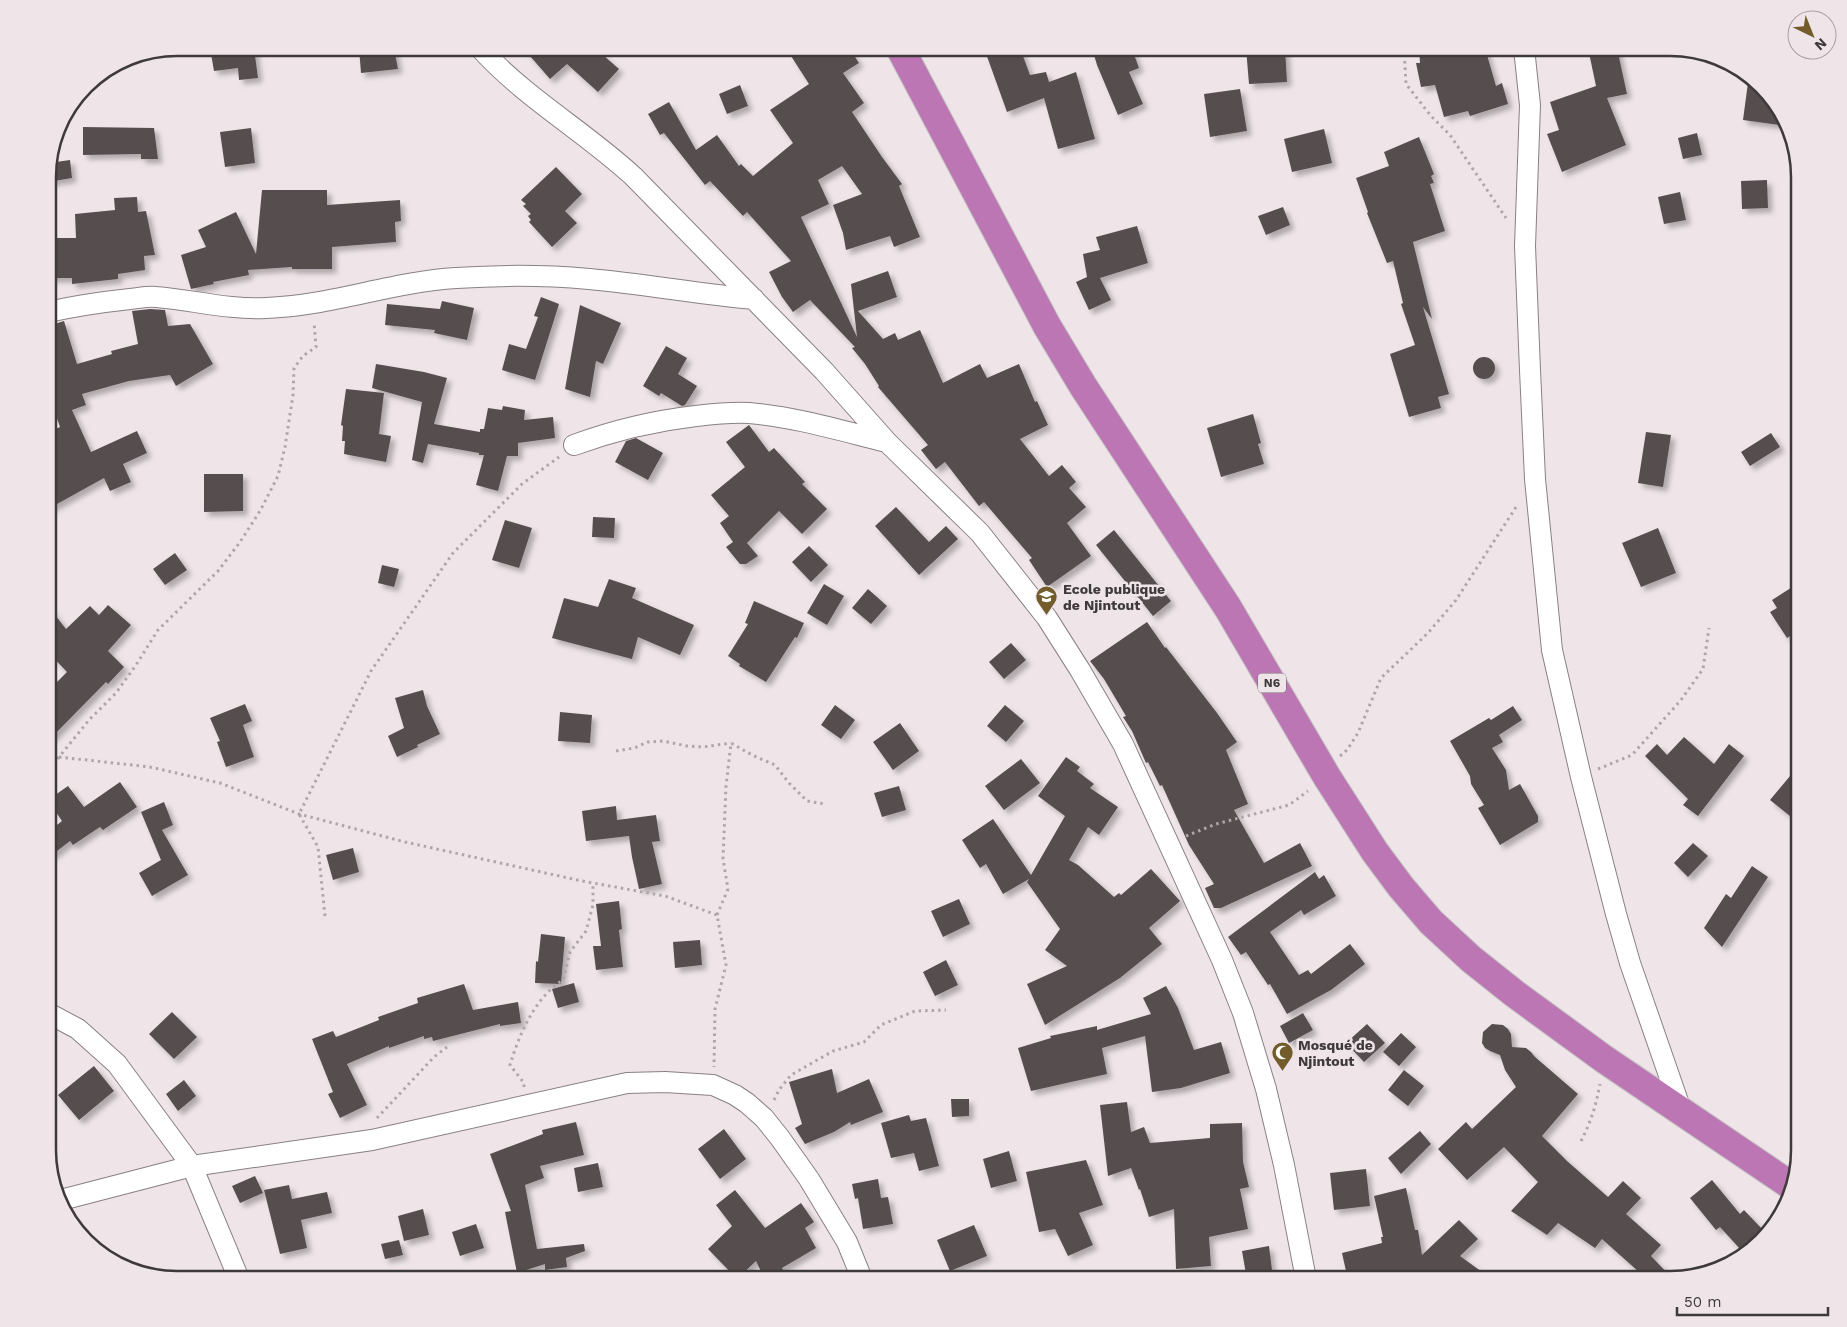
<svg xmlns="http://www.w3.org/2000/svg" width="1847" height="1327" font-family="'Work Sans',sans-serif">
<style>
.building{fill:#574e4f;filter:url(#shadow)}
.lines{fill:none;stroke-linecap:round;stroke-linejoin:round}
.minor-casing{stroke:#898083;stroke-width:22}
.highway-casing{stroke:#c5c4c4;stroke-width:30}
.path{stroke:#aea6a9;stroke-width:3;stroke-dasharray:2.5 4;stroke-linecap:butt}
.minor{stroke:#fff;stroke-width:20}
.highway{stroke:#bb76b3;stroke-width:28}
.labels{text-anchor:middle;stroke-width:5;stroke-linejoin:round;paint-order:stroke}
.shield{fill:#efe5e9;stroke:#736d6f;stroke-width:1}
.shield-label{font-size:12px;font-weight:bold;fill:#3e3a3b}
.poi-label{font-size:14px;font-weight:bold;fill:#3e3a3b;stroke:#efe5e9;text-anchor:start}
.rim{fill:none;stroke:#3e3a3b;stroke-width:2.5}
</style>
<defs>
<filter id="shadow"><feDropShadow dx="4.5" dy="4.5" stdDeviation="2.5" flood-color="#0004"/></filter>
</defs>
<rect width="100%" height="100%" fill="#efe5e9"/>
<path class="building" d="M210 48H254L258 78 239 80 238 68 214 71Z
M359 48H394L398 69 361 73Z
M523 48H595L619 69 598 92 567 64 550 79Z
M804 48H849L859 63 843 73 864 103 852 112 882 157 902 184 899 186 920 237 894 247 890 236 846 250 843 233 833 205 862 194 842 166 818 180 829 204 801 217 857 337 851 284 888 271 897 297 858 311 883 339 895 333 898 340 920 330 943 383 980 364 987 378 1019 364 1035 402 1037 401 1048 425 1020 439 1049 476 1062 465 1076 482 1069 488 1086 507 1067 523 1091 556 1047 587 1029 560 1032 558 984 502 979 506 945 462 936 469 921 450 928 445 878 387 879 386 865 364 852 348 855 347 810 300 793 312 782 297 769 272 791 261 747 212 743 216 710 181 705 185 664 133 660 135 648 114 669 102 696 150 717 135 739 166 741 164 753 176 793 143 770 110 809 84 791 56Z
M984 48H1020L1030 75 1046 72 1049 82 1076 72 1095 139 1058 149 1044 98 1007 112Z
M1092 48H1118L1120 54 1132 49 1139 68 1129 72 1143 104 1118 115 1097 65Z
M1246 48H1285L1287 82 1249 84Z
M1419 48H1485L1496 86 1502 83 1508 104 1470 116 1468 111 1444 117 1435 85 1421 87 1416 63H1420Z
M1588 48H1617L1627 94 1607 98 1626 145 1562 172 1547 134 1559 130 1550 102 1596 86Z
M1749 75 1786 120 1787 126 1743 120Z
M740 85 748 106 727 114 719 94Z
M1240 89 1247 131 1210 137 1204 94Z
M83 127 154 128 158 159H141V154L83 155Z
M251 128 255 163 225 167 220 132Z
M1324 129 1332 163 1292 172 1284 139Z
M1697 133 1702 155 1683 159 1678 138Z
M1419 137 1434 174 1431 176 1434 183 1430 184 1445 231 1413 242 1432 319 1423 307 1449 394 1438 397 1441 408 1409 417 1390 354 1415 345 1401 304 1403 303 1393 261 1387 263 1367 213 1368 212 1356 178 1389 166 1384 152Z
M70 160 72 178 48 182 49 163Z
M556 167 582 194 565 211 577 223 552 247 529 222 531 220 528 216 531 214 523 206 526 204 521 200Z
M1767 180 1768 208 1742 209 1741 181Z
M262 190H327V205L400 200 401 221 395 222 396 242 332 247V269H292V267L248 270 249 275 213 282 214 284 191 289 181 255 206 247 198 230 236 212 256 254Z
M1680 192 1686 220 1664 224 1658 197Z
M137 197 138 212 146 211 155 255 144 256 145 270 118 274V279L72 284V278H48V238H76L75 214 115 210 114 198Z
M1283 207 1290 225 1266 235 1258 216Z
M1137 226 1148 263 1100 278 1111 300 1089 310 1076 282 1087 277 1083 254 1100 250 1096 237Z
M541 297 559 304 535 380 502 370 509 344 526 349 538 317 534 316Z
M442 301 474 308 467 340 434 333 435 330 385 325 387 304 440 309Z
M580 305 621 323 603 364 596 361 590 397 565 389Z
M150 309 165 310 168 326 190 324 213 364 176 386 170 375 129 381 82 394 86 405 72 410 91 452 137 431 147 453 123 464 131 482 110 491 104 478 48 509V432L60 427 48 393V326L64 321 77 364 112 354 111 351 138 344 132 311Z
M666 346 687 358 678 374 697 386 685 405 682 406 661 393 659 396 643 386Z
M1473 368a11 11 0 1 1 22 0a11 11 0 1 1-22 0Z
M376 364 424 372 447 378 434 424 480 432V429H484L488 408 502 410 503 406 525 410 524 420 553 417 555 438 518 443V456H507L498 491 476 485 484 455H479V453L428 444 423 463 412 460 422 402 372 388Z
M346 389 384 393 379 434 391 436 386 462 344 454 345 441H342L343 426 341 425Z
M1253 414 1261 443 1258 444 1264 464 1221 477 1207 428Z
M749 425 769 452 774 448 805 482 802 484 827 509 802 534 779 511 747 543 758 556 746 564H740L726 547 733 542 720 523 729 516 711 495 745 467 726 442Z
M1646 432 1671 435 1663 487 1638 483Z
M1771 433 1780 447 1750 466 1741 452Z
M636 438 663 453 648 480 615 462 626 441Z
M204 474H243V511L204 512Z
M896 507 929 542 946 526 958 539 919 575 875 526Z
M593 517 615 518 614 538 592 537Z
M505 520 532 528 519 568 492 560Z
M1658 528 1676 573 1641 587 1622 543Z
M1114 530 1171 601 1153 616 1096 545Z
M809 546 828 565 811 582 792 562Z
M175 553 187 570 165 585 153 569Z
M382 565 399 569 394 587 378 583Z
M609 579 636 588 632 598 694 625 680 655 638 637 632 659 552 638 564 598 598 607Z
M1800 582V630L1787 638 1770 612 1777 608 1772 600Z
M824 584 844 596 827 625 807 613Z
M868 589 887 606 871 624 852 608Z
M754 601 804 623 797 638 795 637 766 682 739 666 740 664 728 656 748 624 745 623Z
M108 605 131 625 108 651 124 667 108 684 106 682 48 741V691L67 672 48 652V606L66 629 90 606 99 615Z
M1147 622 1165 648 1166 647 1217 713 1237 742 1226 750 1248 804 1234 810 1264 863 1300 843 1312 866 1221 908H1214L1205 888 1214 884 1189 845 1162 785 1160 786 1148 762 1146 763 1132 731 1123 717 1126 716 1104 679 1090 661Z
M1011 643 1026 660 1004 679 989 662Z
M423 690 427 706 440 734 417 745 418 747 397 757 388 736 404 728 395 698Z
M245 704 252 721 243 725 254 757 226 767 217 742 220 741 210 718Z
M835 705 855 720 841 739 821 725Z
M1005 705 1024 721 1006 742 987 726Z
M1513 706 1522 720 1499 735 1503 742 1492 748 1506 770 1509 790 1520 784 1538 816V822L1500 845 1478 808 1484 805 1471 784 1470 776 1450 741 1489 718 1491 720Z
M560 712 592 715 590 743 558 741Z
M900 723 919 751 893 770 873 742Z
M1684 737 1714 764 1729 744 1744 756 1698 816 1683 805 1688 799 1645 756 1657 744 1667 755Z
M1066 757 1080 767 1077 771 1094 784 1090 788 1118 807 1099 835 1088 827 1069 860 1078 865 1114 897 1119 893 1121 895 1151 869 1180 901 1149 928 1162 944 1120 978 1045 1025 1027 984 1067 966 1045 950 1060 929 1027 882 1029 879 1003 894 986 864 980 868 962 840 993 819 1031 875 1065 816 1038 796Z
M1021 759 1040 783 1004 810 985 786Z
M1800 764V824L1770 800Z
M120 782 137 807 103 830 100 827 73 845 70 841 48 858V832L62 821 48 800 68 786 84 807Z
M899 786 906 810 882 817 874 793Z
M164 802 173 825 162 830 188 875 152 896 139 873 161 860 141 812Z
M616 806 617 820 656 815 660 841 652 842 662 884 639 889 632 857 629 836 586 841 582 811Z
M1693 843 1708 856 1688 877 1674 863Z
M353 848 359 872 333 880 326 855Z
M1752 866 1768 877 1722 947 1704 928 1726 894 1731 898Z
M1315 872 1319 879 1324 875 1336 896 1304 915 1301 910 1270 932 1299 975 1308 970 1311 974 1350 944 1365 964 1331 990 1287 1014 1270 984 1268 985 1246 952 1241 955 1228 937Z
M959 899 970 924 943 937 931 911Z
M619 901 622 929 619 930 623 967 596 970 593 946H601L596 904Z
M541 934 565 937 561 984 535 983 536 961 538 962Z
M700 940 702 965 675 968 673 942Z
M946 960 958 985 935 996 923 972Z
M574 983 579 1002 558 1008 552 989Z
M464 984 473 1010 518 1002 521 1023 500 1026V1024L433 1041 432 1037 424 1039V1036L389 1048V1046L347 1064 367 1105 340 1118 328 1094 333 1092 312 1039 333 1031 336 1037 379 1020 378 1017 418 1003 417 998Z
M1166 986 1178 1008 1194 1050 1221 1042 1230 1073 1181 1088 1152 1092 1145 1036 1102 1048 1107 1074 1031 1091 1018 1048 1051 1038 1050 1036 1097 1026V1030L1151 1014 1143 998Z
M172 1012 197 1037 174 1059 149 1034Z
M1303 1013 1313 1030 1289 1043 1280 1026Z
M1367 1024 1385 1043 1364 1062 1346 1043Z
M1492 1024 1503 1025 1508 1029 1511 1034 1512 1047 1526 1048 1531 1052 1535 1057 1578 1094 1542 1136 1567 1161 1608 1197 1623 1181 1641 1198 1626 1214 1661 1245 1651 1256 1673 1279 1648 1280 1602 1239 1595 1248 1558 1223 1547 1235 1511 1211 1538 1182 1504 1147 1467 1180 1438 1149 1466 1122 1472 1129 1516 1087 1505 1070 1500 1055 1490 1051 1485 1048 1482 1043 1483 1032Z
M1401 1033 1416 1047 1399 1066 1383 1052Z
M94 1066 114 1091 79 1120 58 1095Z
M832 1069 837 1093 869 1079 883 1112 851 1125 850 1122 834 1132 805 1144 795 1128 802 1124 789 1082Z
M1404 1070 1424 1086 1408 1106 1388 1090Z
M184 1080 196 1096 178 1111 166 1094Z
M951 1099H969V1116L952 1117Z
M1127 1102 1131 1132 1144 1127 1150 1143 1210 1138V1124L1242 1123 1243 1162 1249 1187 1240 1189 1248 1229 1209 1237 1211 1266 1176 1269 1174 1209 1149 1217 1140 1189 1139 1190 1131 1168 1108 1176 1100 1105Z
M909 1115 911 1121 926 1118 939 1166 919 1171 914 1153 891 1158 881 1123Z
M576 1122 584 1155 540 1166 544 1178 525 1185 537 1249 584 1244 585 1251 566 1258 567 1267 545 1270V1264L517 1273 505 1212 511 1211 490 1154 543 1134 542 1130Z
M724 1129 746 1159 720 1179 698 1149Z
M1420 1131 1431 1144 1401 1174 1388 1158Z
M1009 1151 1017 1181 991 1188 983 1159Z
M1086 1160 1103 1205 1079 1213 1093 1245 1068 1256 1055 1229 1039 1232 1026 1172Z
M598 1163 603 1187 578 1192 574 1168Z
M1366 1169 1370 1206 1334 1210 1330 1173Z
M255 1176 263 1193 240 1203 232 1186Z
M878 1179 881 1198 888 1197 893 1224 863 1229 858 1198 855 1199 852 1184Z
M1712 1180 1740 1214 1744 1210 1763 1230 1741 1250 1720 1227 1716 1230 1690 1198Z
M289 1185 292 1199 327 1192 332 1213 301 1220 307 1248 280 1254 264 1190Z
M1406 1188 1415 1230H1418L1422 1255 1459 1220 1478 1239 1460 1256 1493 1280H1348L1342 1253 1382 1243 1381 1237H1383L1374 1196Z
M735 1190 765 1228 801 1203 814 1222 805 1228 816 1248 782 1268 785 1274 772 1280H765L756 1261 737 1279 708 1249 732 1226 716 1205Z
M423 1209 429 1235 404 1241 398 1216Z
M476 1224 484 1248 460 1256 452 1232Z
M974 1225 987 1256 950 1271 937 1240Z
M399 1240 403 1255 385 1259 381 1244Z
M1269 1246 1272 1270 1246 1274 1242 1251Z"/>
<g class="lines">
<defs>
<path id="minor" d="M480 48C524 97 584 131 633 176L824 371 887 442 980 533 1047 618 1080 670 1123 744 1222 960 1243 1013 1266 1089 1284 1165 1306 1279
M1524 48 1530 105 1525 246 1530 370 1535 479 1552 650 1581 777 1616 914 1630 963 1681 1110
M48 312C75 306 102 302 130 299 139 298 148 296 156 297 193 300 229 310 266 308 330 306 392 282 456 278 500 275 545 275 589 279 644 284 699 294 754 299
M574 445C615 430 652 421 696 416 713 414 732 412 749 413 796 417 842 431 887 442
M48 1013 78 1029 117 1064 192 1166 239 1279
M61 1200 192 1166 372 1140 627 1083 665 1082 713 1085 735 1095 747 1103 764 1118 780 1138 809 1179 847 1242 862 1279"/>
<path id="highway" d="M900 48 1047 326 1083 386 1228 608 1327 777 1375 852 1401 887 1431 922 1471 959 1515 994 1604 1059 1793 1187"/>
</defs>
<use href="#minor" class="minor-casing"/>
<use href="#highway" class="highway-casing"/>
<path class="path" d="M1404 48 1406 84 1431 116 1450 135 1506 218
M616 751 634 748 648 742 663 741 687 746 703 747 731 743
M1340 756 1347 750 1358 733 1381 678 1428 633 1456 600 1518 504
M59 757 150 767 220 783 299 814 405 842 582 881 665 896 717 915 726 965 715 1009 714 1067
M1598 769 1632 755 1681 700 1703 669 1709 628
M48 776 59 757 89 720 116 693 136 665 158 630 218 571 240 542 260 511 278 476 285 447 293 395 294 368 303 356 316 347 314 322
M1186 836 1216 824 1289 805 1308 791
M717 915 728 889 723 859 726 786 731 743 752 755 775 765 789 783 807 801 825 804
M325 916 318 847 299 814 371 671 453 553 522 484 559 457
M524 1087V1083L510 1065C519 1035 535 997 563 980L570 952 586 931 593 905V884
M774 1100 779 1090 791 1075 833 1051 864 1042 881 1025 915 1011 946 1010
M377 1118 434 1057 447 1047
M1581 1141C1591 1122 1596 1105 1600 1084"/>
<use href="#minor" class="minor"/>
<use href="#highway" class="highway"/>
</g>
<defs>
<symbol id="school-pin" viewBox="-11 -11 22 30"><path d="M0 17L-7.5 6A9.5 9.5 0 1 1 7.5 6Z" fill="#725c2c" stroke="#efe5e9"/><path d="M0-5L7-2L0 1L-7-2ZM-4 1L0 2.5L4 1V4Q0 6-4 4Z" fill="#fff"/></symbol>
<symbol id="mosque-pin" viewBox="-11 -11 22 30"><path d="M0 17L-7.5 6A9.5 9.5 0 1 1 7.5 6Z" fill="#725c2c" stroke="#efe5e9"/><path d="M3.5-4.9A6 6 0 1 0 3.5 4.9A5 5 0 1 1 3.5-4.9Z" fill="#fff"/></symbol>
</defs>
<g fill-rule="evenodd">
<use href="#school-pin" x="1034" y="584" width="25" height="34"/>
<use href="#mosque-pin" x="1270" y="1040" width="25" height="34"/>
</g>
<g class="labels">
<rect class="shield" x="1258" y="673.5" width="28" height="19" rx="4"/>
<g class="shield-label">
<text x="1272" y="687">N6</text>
</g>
<g class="poi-label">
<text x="1063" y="594">Ecole publique<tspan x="1063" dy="16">de Njintout</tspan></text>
<text x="1298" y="1050">Mosqué de<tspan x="1298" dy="16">Njintout</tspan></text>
</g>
</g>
<path d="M0 0H1847V1327H0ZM177 56H1670A121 121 0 0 1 1791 177V1150A121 121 0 0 1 1670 1271H177A121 121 0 0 1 56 1150V177A121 121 0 0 1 177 56Z" fill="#efe5e9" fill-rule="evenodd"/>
<path class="rim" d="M177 56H1670A121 121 0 0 1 1791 177V1150A121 121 0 0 1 1670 1271H177A121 121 0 0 1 56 1150V177A121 121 0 0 1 177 56Z"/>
<g transform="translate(1812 35) rotate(137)"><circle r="24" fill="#efe5e9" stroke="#a8a1a3"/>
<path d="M0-4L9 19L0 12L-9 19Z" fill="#725c2c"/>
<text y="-8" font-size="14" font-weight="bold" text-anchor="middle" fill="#3e3a3b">N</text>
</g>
<path d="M1677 1307v8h151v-8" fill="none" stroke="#3e3a3b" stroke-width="2.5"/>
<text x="1684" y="1307" font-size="15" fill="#3e3a3b" stroke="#efe5e9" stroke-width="4" paint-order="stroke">50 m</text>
</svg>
